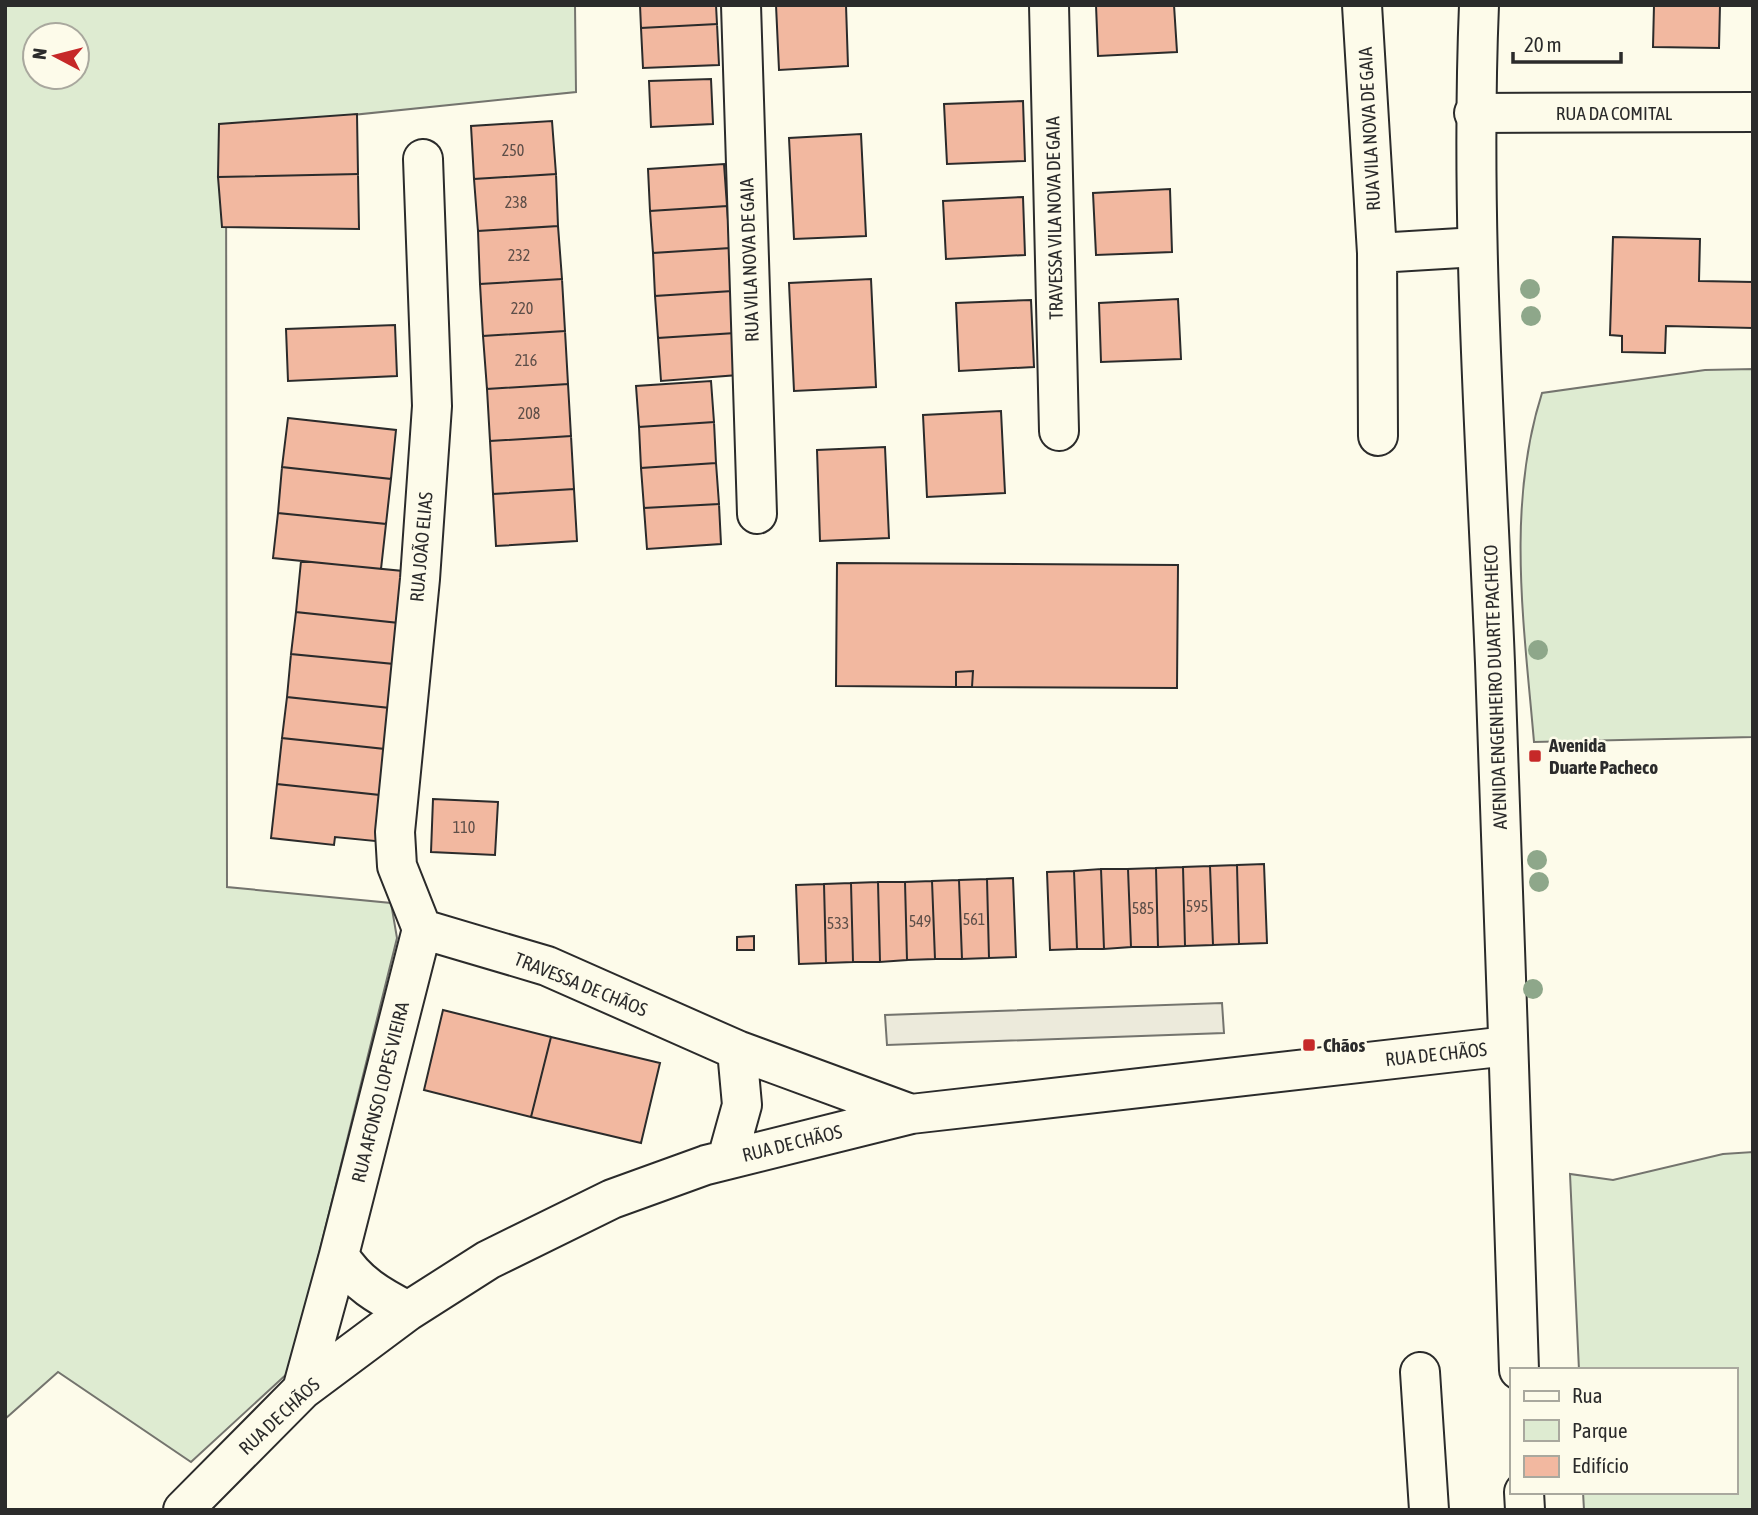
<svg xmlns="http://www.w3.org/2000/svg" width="1758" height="1515" font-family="'Asap Condensed',sans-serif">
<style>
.green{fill:#deebd1;stroke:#74746e;stroke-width:2;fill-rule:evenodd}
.parking{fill:#eceadb;stroke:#74746e;stroke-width:2}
.building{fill:#f2b8a0;stroke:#2b2b2b;stroke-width:2}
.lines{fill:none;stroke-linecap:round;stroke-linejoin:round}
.minor-casing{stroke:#2b2b2b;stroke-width:42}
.major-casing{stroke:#2b2b2b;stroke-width:42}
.minor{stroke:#fdfbea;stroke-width:38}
.major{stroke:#fdfbea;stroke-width:38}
.tree{fill:#8ea78a}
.poi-dot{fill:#c62828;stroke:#fdfbea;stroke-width:2.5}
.labels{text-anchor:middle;stroke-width:5;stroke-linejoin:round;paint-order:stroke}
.number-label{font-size:16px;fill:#5d4e48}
.street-label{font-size:19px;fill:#2b2b2b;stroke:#fdfbea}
.poi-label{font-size:19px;font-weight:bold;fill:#2b2b2b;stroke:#fdfbea;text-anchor:start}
</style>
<rect width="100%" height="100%" fill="#fdfbea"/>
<path class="green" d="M5 5H575L576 92 226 128 227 887 391 903 397 938 290 1371 191 1462 58 1372 5 1419ZM35 35H77V77H35Z
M1753 369V737L1534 742C1524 625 1506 506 1542 393L1705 370Z
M1753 1152V1510H1584L1583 1492H1735V1370H1579L1570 1174 1613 1180 1723 1154Z"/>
<path class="parking" d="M1222 1003 1224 1033 887 1045 885 1015Z"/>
<path class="building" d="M640 5H716L717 24 641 28Z
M776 5H846L848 66 779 70Z
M1096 5H1174L1177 52 1098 56Z
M1654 5H1720L1719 48 1653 47Z
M717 24 719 65 643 68 641 28Z
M711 79 713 124 651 127 649 81Z
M1023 101 1025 161 947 164 944 104Z
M357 114 358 174 218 177 219 124Z
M552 121 556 174 474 179 471 126Z
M861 134 866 236 794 239 789 138Z
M724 164 727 206 650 211 648 169Z
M358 174 359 229 222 227 218 177Z
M556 174 558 226 478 231 474 179Z
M1170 189 1172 252 1096 255 1093 193Z
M1023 197 1025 255 946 259 943 201Z
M727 206 730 248 653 253 650 211Z
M558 226 562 279 480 284 478 231Z
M1613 237 1700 239 1699 281 1753 282V328L1666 326 1665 353 1622 352V336L1610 335Z
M730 248 732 291 655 296 653 253Z
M562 279 565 331 483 336 480 284Z
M871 279 876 387 794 391 789 283Z
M732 291 735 333 658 338 655 296Z
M1178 299 1181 359 1101 362 1099 303Z
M1031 300 1034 367 959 371 956 303Z
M395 325 397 376 288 381 286 329Z
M565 331 568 384 487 389 483 336Z
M735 333 738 375 661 381 658 338Z
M711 381 714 422 639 427 636 386Z
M568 384 571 436 490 441 487 389Z
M1001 411 1005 493 927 497 923 415Z
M288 418 396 430 391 479 282 467Z
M714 422 716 463 641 468 639 427Z
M571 436 574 489 493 494 490 441Z
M885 447 889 538 820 541 817 450Z
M716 463 719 504 644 508 641 468Z
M282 467 391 479 386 524 278 513Z
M574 489 577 541 496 546 493 494Z
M719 504 721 544 647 549 644 508Z
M278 513 386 524 381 569 273 558Z
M301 561 413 572 408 624 296 612Z
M837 563 1178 565 1177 688 972 687 973 671 956 672V687L836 686Z
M296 612 408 624 404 665 291 654Z
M291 654 404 665 399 709 287 697Z
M973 671 972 687H956V672Z
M287 697 399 709 394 750 282 738Z
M282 738 394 750 389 796 277 784Z
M277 784 389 796 385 842 335 837 334 845 271 838Z
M433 799 498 802 495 855 431 852Z
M1264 864 1267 943 1239 944 1237 865Z
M1237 865 1239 944 1213 945 1210 866Z
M1210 866 1213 945 1185 946 1183 867Z
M1183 867 1185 946 1158 947 1156 868Z
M1156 868 1158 947H1131L1128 869Z
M1101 869 1104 949H1077L1074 871Z
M1101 869H1128L1131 947 1104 949Z
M1074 871 1077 949 1050 950 1047 872Z
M1013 878 1016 957 989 958 987 879Z
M987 879 989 958 962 959 959 880Z
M959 880 962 959H935L932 881Z
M932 881 935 959 907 960 905 882Z
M878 882H905L907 960 880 962Z
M878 882 880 962H853L851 883Z
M851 883 853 962 826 963 824 884Z
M824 884 826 963 799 964 796 885Z
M754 936V950H737V937Z
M443 1010 551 1037 531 1117 424 1090Z
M551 1037 660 1063 641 1143 531 1117Z"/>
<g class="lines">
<defs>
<path id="minor" d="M741 5 757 514
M1049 5 1059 431
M1362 5 1377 253 1477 247
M1474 113 1753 112
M1377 253 1378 436
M422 929 397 866 395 832 420 579 432 406 423 159
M422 929 547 966 737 1050
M727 1159 742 1105 737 1050 911 1114
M339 1255 422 929
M1420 1372 1429 1510
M302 1390 339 1255C356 1283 379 1296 408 1311
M183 1510 302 1390 408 1311 488 1260 612 1199 706 1165 911 1114 1508 1046"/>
<path id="major" d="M1479 5C1470 225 1486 444 1495 663 1505 899 1510 1134 1519 1370
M1524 1492 1525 1510"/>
</defs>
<use href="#minor" class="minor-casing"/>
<use href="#major" class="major-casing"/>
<use href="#minor" class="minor"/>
<use href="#major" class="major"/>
</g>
<g class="tree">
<circle cx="1530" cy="289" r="10"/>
<circle cx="1531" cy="316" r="10"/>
<circle cx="1538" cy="650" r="10"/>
<circle cx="1537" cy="860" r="10"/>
<circle cx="1539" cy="882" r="10"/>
<circle cx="1533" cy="989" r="10"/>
</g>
<g class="poi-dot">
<rect x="1528" y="749" width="14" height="14" rx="3.5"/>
<rect x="1302" y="1038" width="14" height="14" rx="3.5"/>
</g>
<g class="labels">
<g class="number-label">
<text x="513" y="156">250</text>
<text x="516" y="208">238</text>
<text x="519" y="261">232</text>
<text x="522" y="314">220</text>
<text x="526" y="366">216</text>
<text x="529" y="419">208</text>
<text x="464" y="833">110</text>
<text x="1197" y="912">595</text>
<text x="1143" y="914">585</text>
<text x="974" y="925">561</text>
<text x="920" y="927">549</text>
<text x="838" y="929">533</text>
</g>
<g class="street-label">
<text x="1614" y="120">RUA DA COMITAL</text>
<text transform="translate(1369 129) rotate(-93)" y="7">RUA VILA NOVA DE GAIA</text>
<text transform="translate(1054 218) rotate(-91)" y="7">TRAVESSA VILA NOVA DE GAIA</text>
<text transform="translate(749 260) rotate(-92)" y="7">RUA VILA NOVA DE GAIA</text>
<text transform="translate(421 547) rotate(-85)" y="7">RUA JOÃO ELIAS</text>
<text transform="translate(1495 687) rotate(-92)" y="7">AVENIDA ENGENHEIRO DUARTE PACHECO</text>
<text transform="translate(581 984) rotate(22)" y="7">TRAVESSA DE CHÃOS</text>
<text transform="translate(1436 1054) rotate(-6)" y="7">RUA DE CHÃOS</text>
<text transform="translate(380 1092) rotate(-76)" y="7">RUA AFONSO LOPES VIEIRA</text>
<text transform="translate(792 1143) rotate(-14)" y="7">RUA DE CHÃOS</text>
<text transform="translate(279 1416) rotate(-43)" y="7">RUA DE CHÃOS</text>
</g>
<g class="poi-label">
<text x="1549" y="752">Avenida<tspan x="1549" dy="22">Duarte Pacheco</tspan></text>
<text x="1323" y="1052">Chãos</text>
</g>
</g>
<rect width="1758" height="1515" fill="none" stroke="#2b2b2b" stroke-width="14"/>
<rect x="1510" y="1368" width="228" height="126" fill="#fdfbea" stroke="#a9a89e" stroke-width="2"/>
<rect x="1524" y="1391" width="35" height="10" fill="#fdfbea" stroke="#a9a89e" stroke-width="2"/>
<text x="1572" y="1403" font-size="21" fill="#2b2b2b">Rua</text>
<rect x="1524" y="1420" width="35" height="21" fill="#deebd1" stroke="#a9a89e" stroke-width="2"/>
<text x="1572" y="1438" font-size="21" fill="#2b2b2b">Parque</text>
<rect x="1524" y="1456" width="35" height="21" fill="#f2b8a0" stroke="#a9a89e" stroke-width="2"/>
<text x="1572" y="1473" font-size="21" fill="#2b2b2b">Edifício</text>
<g transform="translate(56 56) rotate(277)"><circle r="33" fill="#fdfbea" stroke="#a9a89e" stroke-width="2"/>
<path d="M0-5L12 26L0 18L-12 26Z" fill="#c62828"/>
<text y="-10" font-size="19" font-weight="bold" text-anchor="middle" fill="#2b2b2b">N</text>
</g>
<path d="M1513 52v10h108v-10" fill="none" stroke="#2b2b2b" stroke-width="3.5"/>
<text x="1524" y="52" font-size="21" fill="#2b2b2b" stroke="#fdfbea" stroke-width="5" paint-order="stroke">20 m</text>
</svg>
